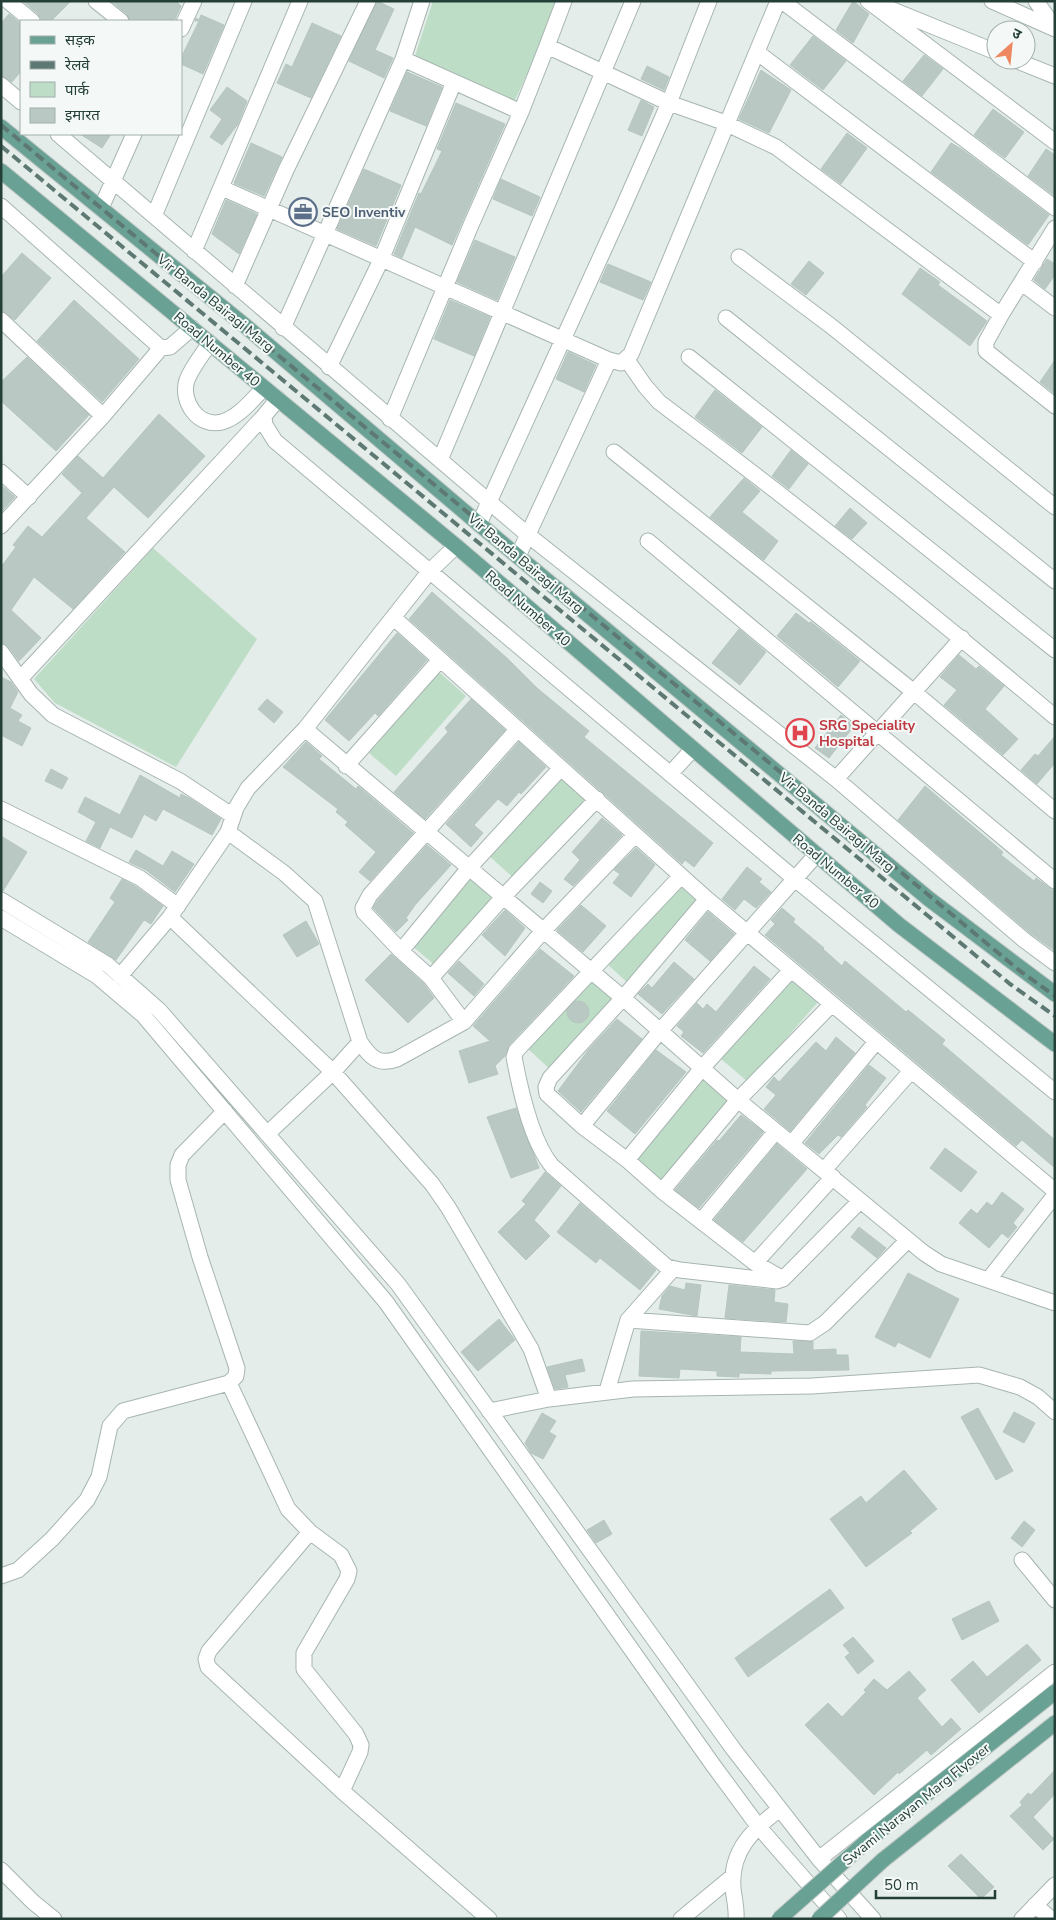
<svg xmlns="http://www.w3.org/2000/svg" width="1056" height="1920" font-family="'Nunito Sans','Noto Sans Devanagari',sans-serif">
<style>
.green{fill:#bdddc7}
.building{fill:#b9c8c2;stroke:#b6c6c0}
.lines{fill:none;stroke-linecap:round;stroke-linejoin:round}
.minor-casing{stroke:#a7b5b0;stroke-width:17}
.major-casing{stroke:#c2c9c7;stroke-width:17}
.minor{stroke:#fff;stroke-width:15}
.major{stroke:#6aa195;stroke-width:15}
.rail{stroke:#5e7973;stroke-width:4;stroke-dasharray:10 5;stroke-linecap:butt}
.major-bridge-casing{stroke:#c2c9c7;stroke-width:17;stroke-linecap:butt}
.major-bridge{stroke:#6aa195;stroke-width:15}
.labels{text-anchor:middle;stroke-width:4;stroke-linejoin:round;paint-order:stroke}
.service-label{font-size:14px;font-weight:bold;fill:#4e5e75;stroke:#f4f9f7;text-anchor:start}
.street-label{font-size:14px;fill:#243e38;stroke:#f4f9f7}
.health-label{font-size:14px;font-weight:bold;fill:#be3a42;stroke:#f4f9f7;text-anchor:start}
</style>
<rect width="100%" height="100%" fill="#e4ede9"/>
<path class="green" d="M433 1H561L509 113 414 59Z
M153 548 257 639 176 767 55 703 34 679Z
M439 672 466 696 396 776 369 753Z
M560 776 587 800 516 880 489 856Z
M471 873 498 896 437 967 410 944Z
M679 885 698 902 629 984 606 963Z
M589 978 613 999 551 1070 527 1048Z
M791 978 818 1002 748 1082 721 1059Z
M706 1077 733 1100 662 1181 635 1157Z"/>
<path class="building" d="M23 1H71L51 21 41 20 38 14Z
M111 1H176L181 6 174 21H130L127 14Z
M377 1 394 9 375 50 393 58 384 78 349 61Z
M853 1 869 14 853 43 836 30Z
M9 14 21 24V71L12 82 1 76V23Z
M201 15 224 25 203 74 181 64V58L199 21H195L196 18 199 20Z
M312 23 341 36 311 98 277 83 286 64 292 67Z
M813 36 846 61 823 90 790 65Z
M924 55 943 69 922 96 903 81Z
M647 66 669 77 664 90 641 79Z
M761 70 791 90 769 133 739 119Z
M407 72 442 87 426 126 390 111Z
M227 87 247 101 238 124 222 145 210 137 222 119 210 110Z
M641 100 654 107 642 136 628 130Z
M456 103 505 124 452 245 415 227 402 258 394 254 419 193 421 194 442 151 437 149Z
M993 109 1024 132 1005 158 974 135Z
M847 133 867 148 841 184 821 169Z
M80 134H111L102 148Z
M251 143 282 157 264 196 234 183Z
M951 143 963 150 1049 215 1028 245 931 172Z
M1046 149 1055 155V196L1028 176Z
M364 169 401 185 376 246 337 229Z
M501 179 540 197 532 216 493 199Z
M226 200 257 214 239 254 212 234Z
M475 240 515 257 497 300 457 282Z
M22 253 51 278 15 320 1 311V277Z
M1047 259 1055 264V275L1045 289 1034 280Z
M809 261 824 273 806 295 791 284Z
M608 264 651 282 643 300 600 282Z
M920 268 940 282 938 285 987 321 970 346 902 294Z
M74 300 139 359 102 402 37 341Z
M450 300 490 317 474 356 434 339Z
M568 352 596 365 584 392 556 379Z
M27 357 89 415 56 451 1 401V382Z
M1055 360V394L1040 382Z
M715 390 762 427 742 453 695 417Z
M159 414 205 456 148 518 114 487 86 518 125 552 73 609 34 577 11 610 41 638 19 661 8 646 1 643V567L16 547 13 545 28 526 42 537 82 493 62 474 78 456 103 478Z
M791 450 808 464 789 489 772 476Z
M744 478 760 491 742 512 778 541 764 560 710 517Z
M1 485 15 497 1 512Z
M850 508 867 523 852 539 835 526Z
M432 592 508 659 537 688 589 731 584 737 713 843 694 867 685 860 682 864 409 619Z
M796 613 809 623 811 622 860 661 838 687 777 636Z
M739 629 766 652 740 685 712 663Z
M397 633 427 660 378 716 375 713 349 741 325 720Z
M959 655 976 669 979 666 1004 686 985 709 1018 739 1003 755 944 705 957 690 940 677Z
M1 677 11 682 18 692 10 708 22 715 18 721 31 728 22 746 1 735Z
M267 699 283 712 274 723 258 709Z
M471 699 505 730 425 819 394 792 448 732 445 728Z
M841 715 854 726 829 758 815 748Z
M1055 736V763L1037 784 1021 770 1035 754 1038 756Z
M306 742 322 756 319 759 356 789 358 786 413 833 370 881 359 872 376 852 345 825 348 822 336 812 338 809 283 767Z
M519 742 546 767 521 794 519 792 507 806 498 799 474 825 483 833 471 847 446 824Z
M51 769 68 778 62 789 45 781Z
M140 775 180 798 181 794 189 798 221 819 212 835 163 809 156 821 144 814 132 838 110 827 100 848 86 841 96 822 78 812 85 797 120 815Z
M925 786 1003 852 1001 855 1034 881 1036 878 1055 892V951L1030 933 898 820Z
M602 818 622 835 573 886 564 879 580 860 572 852Z
M1 836 27 852 3 891H1Z
M427 845 451 865 415 905 406 918 408 920 396 932 373 908 378 900Z
M636 848 655 865 631 897 613 883 620 874 614 870Z
M136 850 163 866 172 851 194 864 175 892 146 870 129 862Z
M747 867 762 879 759 882 771 892 756 908 744 899 735 910 722 899Z
M122 879 135 886 163 906 151 924 144 920 116 960 88 942 115 902 110 898Z
M540 882 552 891 543 903 531 894Z
M581 905 606 926 583 952 557 930Z
M782 908 795 919 793 922 824 948 823 949 842 966 845 961 906 1012 908 1010 945 1040 942 1044 1055 1140V1168L1022 1140 1016 1146 765 935 775 924 771 920Z
M505 910 525 928 505 956 482 935Z
M708 912 734 934 710 961 685 940Z
M306 921 319 944 297 957 283 935Z
M540 949 574 976 509 1045 505 1056 495 1066 498 1074 469 1083 459 1051 490 1041 473 1026Z
M391 954 424 984 434 998 408 1023 365 980Z
M459 961 484 984 474 996 448 973Z
M674 962 694 979 662 1014 638 994 648 984 652 988Z
M754 966 770 979 703 1053 681 1036 684 1032 677 1026 697 1003 703 1009 707 1004 716 1012Z
M567 1012a11 11 0 1 1 22 0a11 11 0 1 1-22 0Z
M617 1019 642 1039 581 1112 558 1091 589 1049Z
M836 1037 855 1053 790 1131 764 1109 776 1095 766 1087 774 1077 779 1082 816 1042 826 1051Z
M656 1050 686 1072 635 1134 607 1111Z
M869 1065 886 1078 865 1105 867 1107 841 1137 838 1135 819 1154 805 1143Z
M516 1108 539 1168 511 1178 487 1117Z
M741 1115 763 1132 699 1208 675 1190 717 1140 719 1141Z
M777 1144 807 1169 743 1242 714 1220Z
M945 1148 977 1172 961 1192 930 1168Z
M545 1172 561 1186 534 1220 550 1236 526 1260 498 1232 526 1204 522 1201Z
M1002 1192 1024 1209 1013 1223 1017 1227 1008 1238 1002 1233 989 1248 959 1223 971 1209 977 1214 987 1202 992 1206Z
M580 1203 656 1270 640 1290 600 1258 596 1263 557 1232Z
M859 1227 886 1248 877 1258 851 1237Z
M908 1273 959 1299 930 1358 898 1342 895 1347 875 1337Z
M686 1283 701 1285 697 1316 659 1309 662 1296 670 1286 685 1290Z
M729 1285 775 1290 774 1302 788 1304 786 1322 725 1318Z
M499 1319 515 1340 478 1371 461 1352Z
M641 1331 741 1337 740 1352 794 1354 793 1341H813V1350L836 1349V1355H848L849 1370 771 1371V1374L739 1373V1377L717 1376V1371L680 1369 679 1378 639 1376Z
M582 1359 585 1371 565 1375 568 1387 555 1389 547 1367Z
M978 1408 1013 1471 996 1480 961 1417Z
M1014 1412 1035 1423 1024 1443 1003 1432Z
M542 1413 556 1421 549 1432 556 1436 543 1459 531 1453 525 1443Z
M904 1470 937 1509 910 1531 912 1533 866 1567 830 1519 861 1496 866 1503Z
M604 1520 612 1534 596 1543 587 1530Z
M1024 1521 1035 1530 1022 1547 1011 1538Z
M830 1589 844 1608 748 1677 735 1658Z
M989 1601 999 1621 962 1640 952 1619Z
M853 1637 874 1661 858 1674 845 1657 850 1653 843 1645Z
M1027 1644 1041 1660 979 1713 951 1680 973 1661 987 1677Z
M909 1671 926 1690 917 1698 942 1727 951 1718 961 1729 931 1755 927 1750 899 1774 898 1772 874 1795 805 1725 828 1703 842 1717 866 1692 864 1690 874 1679 887 1690Z
M1055 1770V1794L1033 1817 1054 1839 1043 1850 1010 1816 1022 1805 1020 1802 1028 1793 1031 1795Z
M961 1854 994 1887 981 1899 948 1866Z"/>
<g class="lines">
<defs>
<path id="minor" d="M8 1 32 21
M96 1 121 21
M782 1 1055 208
M868 1 1055 142
M992 1 1055 29
M1036 1 1055 28
M883 6 996 52
M181 29 194 1
M547 46 564 1
M758 53 1035 262
M403 59 521 112
M1015 60 1055 76
M1 85 21 102
M58 134 528 535 836 779 1024 940 1055 963
M222 188 609 360 621 363 631 354 778 1
M1 206 161 348 170 347 192 328
M101 208 134 134
M154 216 244 1
M194 251 300 1
M739 257 831 326 1055 507
M1022 283 1055 308
M235 286 286 170 368 1
M1001 315 1055 228
M726 318 1055 581
M1 320 103 416
M283 328 403 59 422 1
M210 343C202 355 192 367 187 380 180 401 198 428 222 422 239 417 252 400 264 388
M689 357 1055 650
M627 360 645 386 659 402C794 503 926 608 1055 717
M329 367 381 260 454 82
M278 399 264 416 265 425 275 441 795 879 1055 1092
M390 419 471 225 521 112 547 46 669 103 723 122 776 147 1001 315 986 342V351L1055 406
M614 452 914 692 1055 811
M440 460 633 1
M1 472 29 497
M479 524 621 212 669 103 709 1
M1 526 103 416 161 348
M648 541 1055 881
M518 556 609 360
M394 618 707 899 1055 1191
M1 652 31 694 53 715 180 781 233 816
M20 679 264 416
M305 729 623 998 738 1100 924 1253 941 1264 1055 1303
M517 730 370 895 363 908 364 912 401 951 431 978 464 1022 543 931 635 835
M346 766 439 661
M670 774 692 750
M836 779 962 638
M1 809 140 878 178 906
M228 832 284 873 315 901 360 1042C370 1057 378 1066 397 1059L464 1022
M681 876 516 1051 514 1057C520 1089 531 1141 552 1166L660 1261 667 1267 680 1270 777 1281 783 1279 860 1201
M707 899 623 998 550 1078 546 1087 547 1094 582 1126 627 1160 662 1191 755 1263 783 1279
M1 900 108 965 159 1010 398 1284 734 1750 819 1859 873 1919
M170 917 333 1072 432 1184 448 1207 531 1349 549 1399
M1 918 97 976 143 1015 386 1302 713 1765 758 1826 839 1919
M401 951 469 868 560 769
M120 976 170 917 228 832 236 808 248 788 305 729 429 572 456 546
M431 978 504 896 597 799
M582 1126 660 1031 816 855
M267 1134 333 1072 360 1042
M792 1143 876 1042
M627 1160 703 1067 791 970
M824 1170 911 1071
M662 1191 738 1100 831 1005
M701 1221 776 1131
M755 1263 833 1177
M989 1279 1055 1195
M628 1320 810 1333 825 1323 908 1240
M229 1383 288 1509 310 1532 341 1555 349 1571 347 1579 304 1653V1669L356 1734 361 1745 360 1752 342 1791
M607 1391 628 1320 673 1269
M489 1411 549 1399 633 1389 812 1386 979 1375 1020 1387 1038 1397 1055 1412
M310 1532 209 1651 206 1659 208 1667 342 1791 489 1919
M1022 1560 1055 1600
M1 1576 18 1570 52 1539 87 1500 99 1477 110 1426 123 1411 229 1383 236 1376 237 1368 200 1257 178 1180V1165L182 1155 225 1111
M819 1859 1055 1672
M1 1870 33 1902 54 1919
M1035 1905 1051 1919
M681 1919 733 1876
M736 1919C737 1909 734 1898 733 1888 730 1851 753 1829 780 1809
M1022 1919 1055 1885"/>
<path id="major" d="M1 127 243 324 479 524 929 899 1055 994
M1 171 456 546 899 925 1055 1044
M867 1841 1055 1692
M883 1860 1055 1723"/>
</defs>
<use href="#minor" class="minor-casing"/>
<use href="#major" class="major-casing"/>
<use href="#minor" class="minor"/>
<use href="#major" class="major"/>
<path class="rail" d="M1 125 1020 971 1055 996
M1 146 1010 984 1055 1016"/>
<defs>
<path id="major-bridge" d="M779 1919 867 1841
M819 1919 883 1860"/>
</defs>
<use href="#major-bridge" class="major-bridge-casing"/>
<use href="#major-bridge" class="major-bridge"/>
</g>
<defs>
<symbol id="office-ring" viewBox="-11 -11 22 22"><circle r="9.5" fill="#f4f9f7" stroke="#5c6f8a" stroke-width="1.5"/><path d="M-6-3h4V-5.5h4V-3h4V5H-6ZM-1-4.5V-3h2v-1.5ZM-6 0V1H6V0Z" fill="#5c6f8a"/></symbol>
<symbol id="hospital-ring" viewBox="-11 -11 22 22"><circle r="9.5" fill="#f4f9f7" stroke="#e0444e" stroke-width="1.5"/><path d="M-5-5h3v3.5h4V-5h3V5h-3V1.5h-4V5h-3Z" fill="#e0444e"/></symbol>
</defs>
<g fill-rule="evenodd">
<use href="#office-ring" x="287" y="196" width="32" height="32"/>
<use href="#hospital-ring" x="784" y="717" width="32" height="32"/>
</g>
<g class="labels">
<g class="service-label">
<text x="322" y="217">SEO Inventiv</text>
</g>
<g class="street-label">
<text transform="translate(216 303) rotate(39)" y="5">Vir Banda Bairagi Marg</text>
<text transform="translate(217 349) rotate(40)" y="5">Road Number 40</text>
<text transform="translate(526 563) rotate(40)" y="5">Vir Banda Bairagi Marg</text>
<text transform="translate(528 608) rotate(41)" y="5">Road Number 40</text>
<text transform="translate(837 822) rotate(40)" y="5">Vir Banda Bairagi Marg</text>
<text transform="translate(836 871) rotate(40)" y="5">Road Number 40</text>
<text transform="translate(916 1804) rotate(-39)" y="5">Swami Narayan Marg Flyover</text>
</g>
<g class="health-label">
<text x="819" y="730">SRG Speciality<tspan x="819" dy="16">Hospital</tspan></text>
</g>
</g>
<rect width="1056" height="1920" fill="none" stroke="#243e38" stroke-width="5"/>
<rect x="20" y="20" width="162" height="115" fill="#f4f9f7" stroke="#a1aeab"/>
<rect x="30" y="36" width="25" height="8" fill="#6aa195" stroke="#a1aeab"/>
<text x="65" y="45" font-size="15" fill="#243e38">सड़क</text>
<rect x="30" y="61" width="25" height="8" fill="#5e7973" stroke="#a1aeab"/>
<text x="65" y="70" font-size="15" fill="#243e38">रेलवे</text>
<rect x="30" y="82" width="25" height="15" fill="#bdddc7" stroke="#a1aeab"/>
<text x="65" y="95" font-size="15" fill="#243e38">पार्क</text>
<rect x="30" y="108" width="25" height="15" fill="#b9c8c2" stroke="#a1aeab"/>
<text x="65" y="120" font-size="15" fill="#243e38">इमारत</text>
<g transform="translate(1011 45) rotate(27)"><circle r="24" fill="#f4f9f7" stroke="#a1aeab"/>
<path d="M0-4L9 19L0 12L-9 19Z" fill="#ee8861"/>
<text y="-8" font-size="14" font-weight="bold" text-anchor="middle" fill="#243e38">उ</text>
</g>
<path d="M876 1890v8h119v-8" fill="none" stroke="#243e38" stroke-width="2.5"/>
<text x="884" y="1890" font-size="15" fill="#243e38" stroke="#f4f9f7" stroke-width="4" paint-order="stroke">50 m</text>
</svg>
